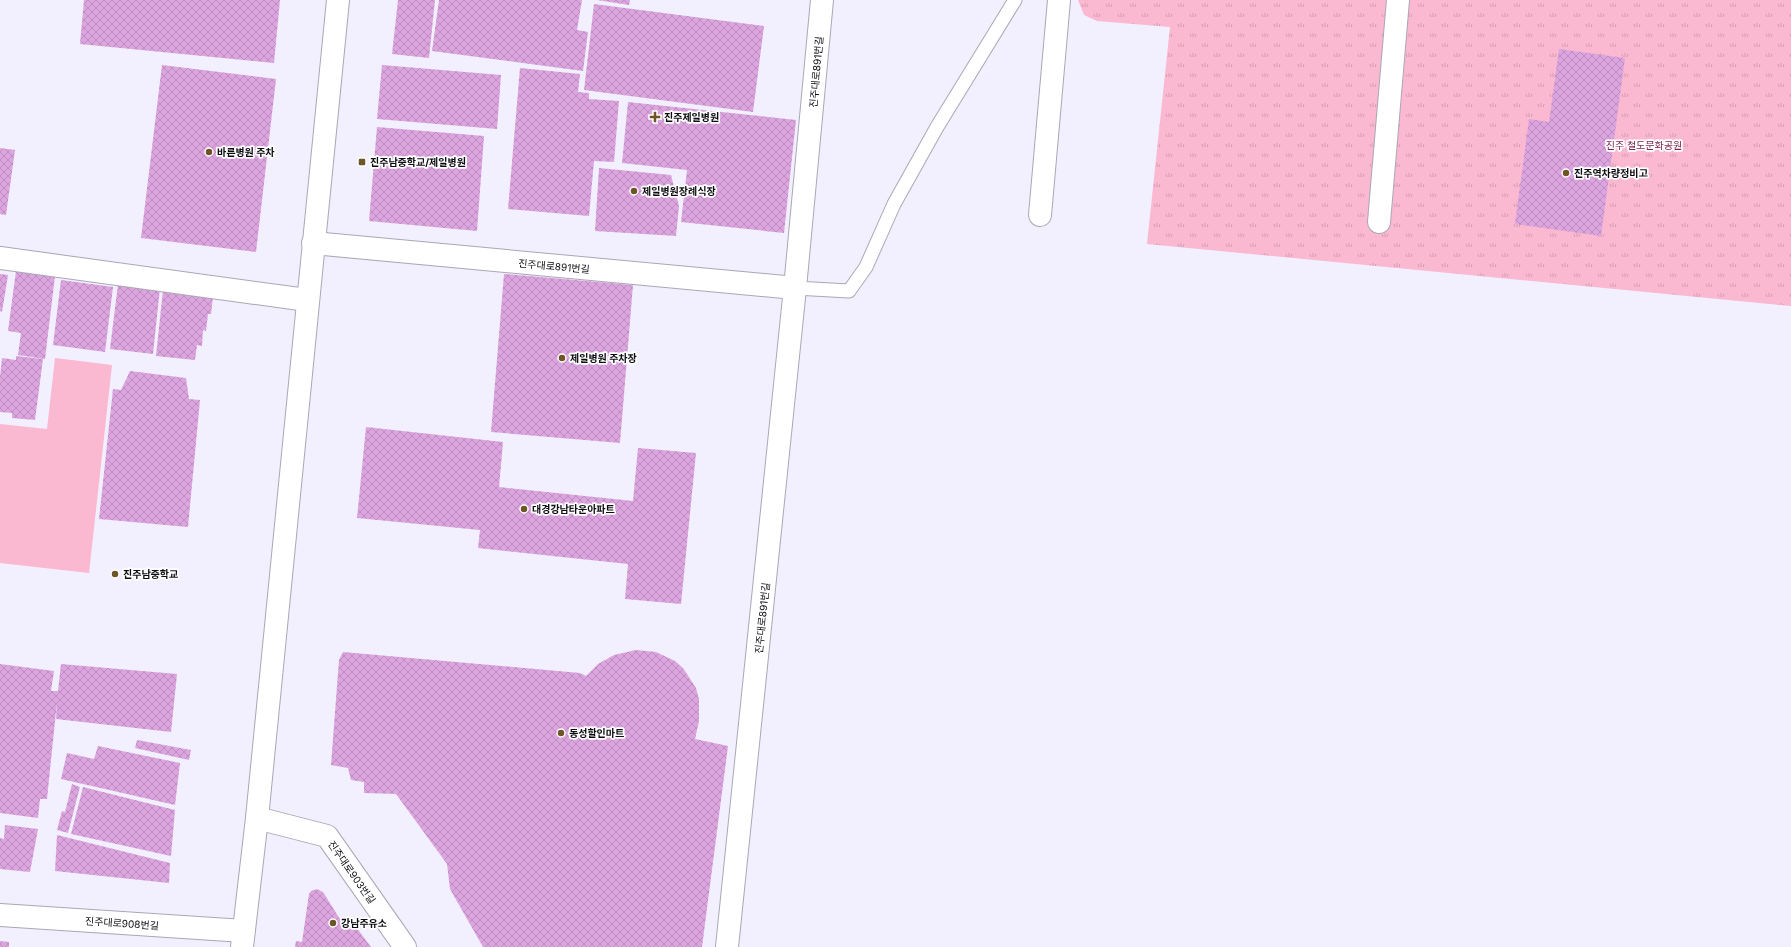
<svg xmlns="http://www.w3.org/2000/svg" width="1791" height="947" font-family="Inter,'Noto Sans KR',sans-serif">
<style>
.grass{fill:url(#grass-tufts)}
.pitch{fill:#fab8d1}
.building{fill:url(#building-cross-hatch)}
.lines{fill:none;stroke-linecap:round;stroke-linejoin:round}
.lane-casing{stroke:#aaa7b5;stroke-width:15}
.street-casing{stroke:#aaa7b5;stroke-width:24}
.secondary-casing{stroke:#aaa7b5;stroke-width:24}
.lane{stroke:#fff;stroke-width:13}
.street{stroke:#fff;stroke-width:22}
.secondary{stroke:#fff;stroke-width:22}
.poi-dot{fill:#6e5526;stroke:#fff;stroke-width:1.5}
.labels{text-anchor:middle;stroke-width:3.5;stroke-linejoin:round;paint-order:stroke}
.street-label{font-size:10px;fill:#0d0c11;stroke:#fff}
.poi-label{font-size:10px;font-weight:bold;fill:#0d0c11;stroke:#fff;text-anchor:start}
.park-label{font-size:10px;fill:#7e2450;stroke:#fff}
</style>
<defs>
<pattern id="grass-tufts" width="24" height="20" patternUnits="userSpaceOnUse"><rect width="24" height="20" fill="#fab8d1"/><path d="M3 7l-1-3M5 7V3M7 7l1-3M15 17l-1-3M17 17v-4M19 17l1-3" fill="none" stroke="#d59db2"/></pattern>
<pattern id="building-cross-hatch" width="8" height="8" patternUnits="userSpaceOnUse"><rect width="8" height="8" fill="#dda5e0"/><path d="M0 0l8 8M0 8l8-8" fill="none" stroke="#bc8dbf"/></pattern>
</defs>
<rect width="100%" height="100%" fill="#f2effe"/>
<path class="grass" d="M1078 0H1791V306L1147 244 1170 27 1097 21 1084 15Z"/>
<path class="pitch" d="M55 358 112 365 89 573 0 563V424L47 429Z"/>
<path class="building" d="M84 0H280L274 63 80 44Z
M398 0H435L429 58 392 54Z
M439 0H582L577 30 588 32 583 71 432 51Z
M597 0H630L629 5Z
M594 4 764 26 753 112 584 90Z
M1559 49 1625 58 1601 236 1515 224 1529 119 1549 122Z
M162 65 276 79 256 252 141 238Z
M382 65 501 75 497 129 377 119Z
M520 68 580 74 578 92 589 93V99L619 101 614 162 594 161 589 216 508 209Z
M628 102 796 120 784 233 681 222 687 170 622 163Z
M377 127 484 136 477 231 369 221Z
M0 148 15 150 6 215 0 214Z
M599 168 671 175 679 206 676 236 595 231Z
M16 271 55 276 45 359 18 355 21 333 8 331Z
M0 274 8 275 2 312 0 311Z
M504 274 633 285 620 443 491 432Z
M61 280 113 287 105 352 53 345Z
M118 284 160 288 153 354 110 349Z
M163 290 213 296 211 314H208L206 331 203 330 202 346 197 345 195 360 156 356Z
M16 356 43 359 35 420 12 418V413L0 412V377L2 358 16 360Z
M130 371 186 378 189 399 200 400 188 527 99 519 113 389 121 390Z
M366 427 503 442 499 487 633 501 638 448 696 453 681 604 625 599 628 564 478 548 480 530 357 518Z
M636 650 656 652 675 661 683 668 696 688 699 699V721L695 739 728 746 702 947H483L450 889 447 864 396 794 364 793V782L351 780 348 768 331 765 339 660 343 652 580 673 586 676 598 664 614 655Z
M0 664 54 671 51 691H58L61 664 177 674 171 732 56 719 57 702 47 799H40L38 818 0 813Z
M137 740 191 750 189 760 135 748Z
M98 746 180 763 175 805 61 779 67 753 94 759Z
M72 784 80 787 68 833 57 830 62 811 65 812Z
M83 787 175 810 171 856 71 834Z
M5 825 38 829 30 872 0 869V838L4 839Z
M57 835 170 863 169 883 55 871Z
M317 889 323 892 343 924 350 919 371 947H295L296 941 302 942 309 894 311 891Z
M0 941 9 942V947H0Z"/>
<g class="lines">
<defs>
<path id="lane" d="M795 288 849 291 866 267 894 204 937 127 1015 0"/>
<path id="street" d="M1040 215 1059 0
M1379 222 1398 0
M313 243 795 288
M0 258 307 300
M257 818 327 836 405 947
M727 947 795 288 822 0"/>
<path id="secondary" d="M0 915 244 931
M242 947 257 818 338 0"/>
</defs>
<use href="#lane" class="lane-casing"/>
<use href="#street" class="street-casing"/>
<use href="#secondary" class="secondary-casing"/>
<use href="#lane" class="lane"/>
<use href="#street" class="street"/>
<use href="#secondary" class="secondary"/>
</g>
<g class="poi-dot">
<path d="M653 111h4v4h4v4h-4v4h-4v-4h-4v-4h4z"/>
<circle cx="209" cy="152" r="4"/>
<rect x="358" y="158" width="8" height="8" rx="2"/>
<circle cx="1566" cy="173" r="4"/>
<circle cx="634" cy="191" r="4"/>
<circle cx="562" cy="358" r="4"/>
<circle cx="524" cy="509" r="4"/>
<circle cx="115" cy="574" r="4"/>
<circle cx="561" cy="733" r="4"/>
<circle cx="333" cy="923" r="4"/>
</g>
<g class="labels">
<g class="street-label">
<text transform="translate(816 72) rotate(-85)" y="4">진주대로891번길</text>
<text transform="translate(554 266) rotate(5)" y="4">진주대로891번길</text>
<text transform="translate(762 618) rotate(-84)" y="4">진주대로891번길</text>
<text transform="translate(352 872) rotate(55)" y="4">진주대로903번길</text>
<text transform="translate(122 923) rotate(4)" y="4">진주대로908번길</text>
</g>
<g class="poi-label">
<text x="664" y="121">진주제일병원</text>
<text x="217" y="156">바른병원 주차</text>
<text x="370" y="166">진주남중학교/제일병원</text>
<text x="1574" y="177">진주역차량정비고</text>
<text x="642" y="195">제일병원장례식장</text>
<text x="570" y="362">제일병원 주차장</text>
<text x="532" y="513">대경강남타운아파트</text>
<text x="123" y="578">진주남중학교</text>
<text x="569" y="737">동성할인마트</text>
<text x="341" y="927">강남주유소</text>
</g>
<g class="park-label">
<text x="1644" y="149">진주 철도문화공원</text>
</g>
</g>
</svg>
